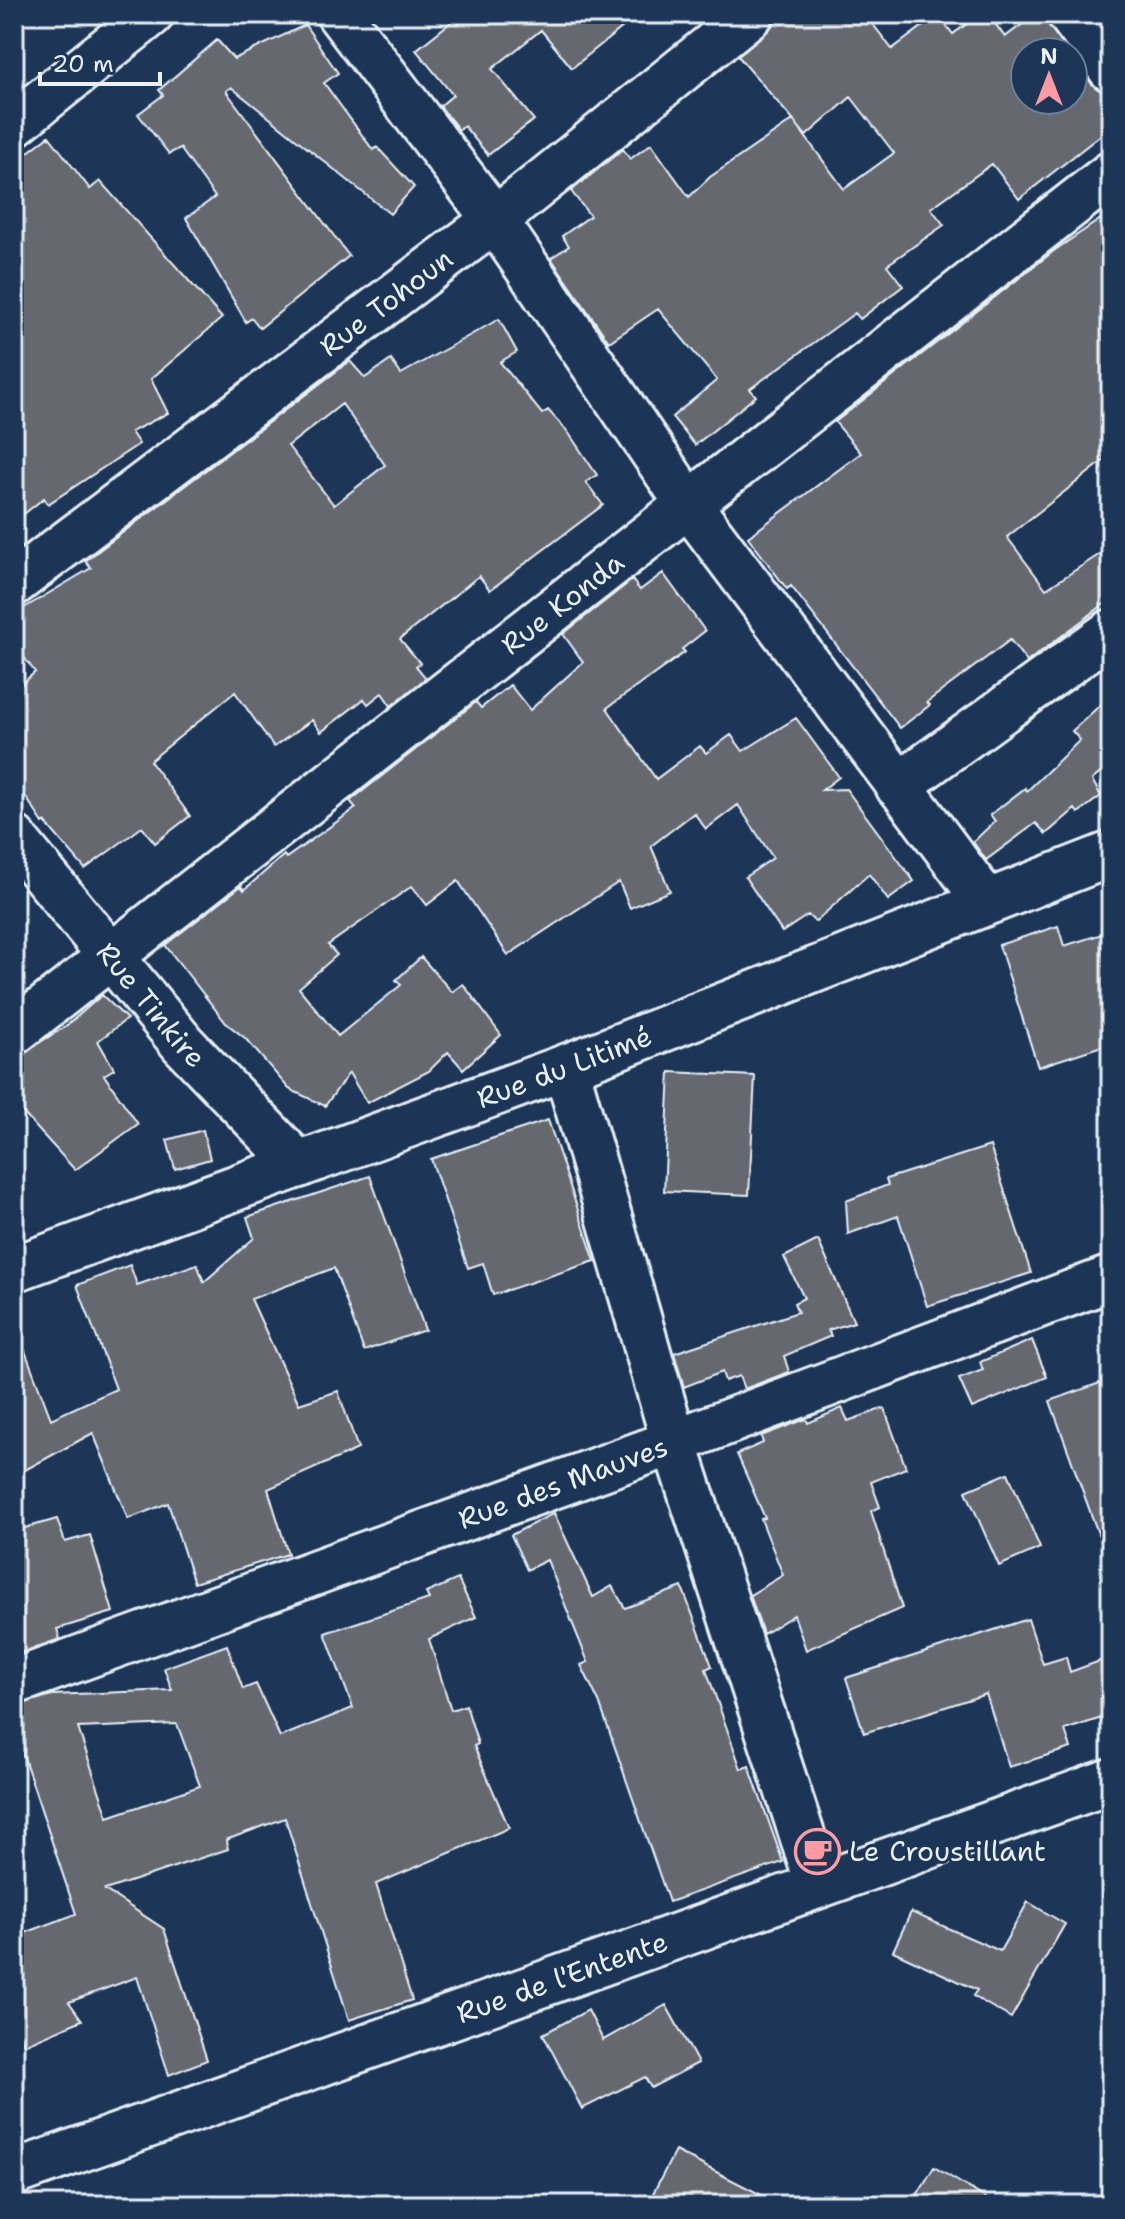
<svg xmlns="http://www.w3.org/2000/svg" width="1125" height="2219" font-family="'Shantell Sans',sans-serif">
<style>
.building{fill:#666870;stroke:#e8f1f8;stroke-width:2;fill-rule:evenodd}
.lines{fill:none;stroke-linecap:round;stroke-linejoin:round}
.street-casing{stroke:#e8f1f8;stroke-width:50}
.secondary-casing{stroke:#e8f1f8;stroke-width:50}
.street{stroke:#1d3557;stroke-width:44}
.secondary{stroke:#1d3557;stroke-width:44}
.labels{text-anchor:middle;stroke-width:6;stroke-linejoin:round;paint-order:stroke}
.street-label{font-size:28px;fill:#e8f1f8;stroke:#1d3557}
.poi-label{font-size:28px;fill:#e8f1f8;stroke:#1d3557;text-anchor:start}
</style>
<rect width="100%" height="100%" fill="#1d3557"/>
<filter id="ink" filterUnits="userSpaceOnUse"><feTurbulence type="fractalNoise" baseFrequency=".0125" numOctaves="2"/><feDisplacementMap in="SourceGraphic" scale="16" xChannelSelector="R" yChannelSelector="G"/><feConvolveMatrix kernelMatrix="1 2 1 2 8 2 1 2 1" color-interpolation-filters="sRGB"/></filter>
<g filter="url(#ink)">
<path class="building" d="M461 14H639L572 68 541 30 492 69 534 120 488 155 464 126 459 130 440 106 453 95 416 50Z
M784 14H865L892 49 938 15 953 34 980 14H988L1005 37 1036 14H1044L1067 52H1025V100H1073V60L1092 84 1111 97V127L1019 199 992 164 931 208 944 225 887 265 903 286 860 319 855 313 750 389 756 396 695 445 672 417 717 380 658 309 609 342 551 258 569 246 562 236 590 216 571 191 623 149 630 159 651 144 689 197 710 177 793 120 738 56ZM851 97 894 153 844 189 793 120 806 136Z
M305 25 338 73 324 83 373 150 377 147 414 187 390 214 231 87 226 91 349 256 260 328 252 318 246 322 186 218 215 197 180 148 169 154 138 114 163 95 159 90 217 40 234 59Z
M49 136 90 189 100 181 222 318 151 379 168 413 131 432 139 444 48 504 44 498 14 522V163Z
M1111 212V455L1007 537 1046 589 1111 547V599L1027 662 1010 640 927 702 930 705 900 728 791 586 787 589 748 537 861 453 835 422 1055 250Z
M499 319 517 352 500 362 542 414 548 410 568 432 597 475 586 482 603 505 490 590 479 576 400 639 420 663 416 666 426 678 391 706 382 693 368 704 364 699 321 732 312 720 274 747 235 692 150 761 190 816 155 843 142 827 85 869 45 822 43 823 14 779V691L35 672 14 644V614L91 568 85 561 350 361 365 378 391 360 401 374ZM342 404 385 465 334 505 288 446Z
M663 573 705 631 682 649 685 652 607 708 656 779 700 746 706 753 731 735 743 751 796 718 839 777 822 790 846 789 914 881 888 900 869 874 815 922 808 915 782 932 745 877 773 858 738 805 706 829 694 813 651 846 670 891 630 908 619 882 508 955 458 881 427 905 412 886 328 945 337 955 299 988 338 1036 401 985 396 980 421 957 452 992 463 984 501 1035 463 1069 448 1052 429 1071 367 1103 349 1073 325 1106 289 1089 245 1038 226 1023 165 945 241 886 244 890 284 855 286 858 356 808 350 801 476 702 481 708 510 685 530 710 583 662 563 634 632 580 640 590Z
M1111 695V779L1104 770 1092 780 1101 796 1078 813 1075 809 1046 834 1036 823 986 860 973 842 995 821 990 815 1025 788 1027 791 1080 740 1072 731Z
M1058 926 1064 946 1111 931V1043L1038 1067 999 945Z
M102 995 127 1019 98 1041 114 1069 104 1075 138 1124 75 1170 14 1103V1058L65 1027Z
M670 1072 755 1076 749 1195 664 1191Z
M548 1120 595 1261 493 1295 483 1263 468 1268 431 1159Z
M203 1130 210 1159 175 1169 167 1140Z
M990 1146 1031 1273 927 1306 898 1216 848 1234 846 1201 888 1185 886 1179Z
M370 1176 425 1330 364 1351 334 1268 251 1299 299 1404 338 1391 358 1449 268 1489 288 1554 194 1583 168 1503 128 1519 93 1433 14 1476V1331L17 1330 51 1419 116 1389 77 1285 130 1265 137 1285 197 1264 204 1282 254 1238 247 1217Z
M818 1240 854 1322 828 1330 831 1336 784 1356 789 1372 744 1389 739 1376 725 1381 722 1372 684 1387 674 1353 798 1312 794 1303 804 1298 784 1257Z
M1032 1340 1047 1377 972 1408 959 1379 983 1370 980 1362Z
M1111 1379V1557L1107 1558 1050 1401Z
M842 1408 848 1421 884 1408 906 1468 871 1482 880 1507 871 1511 902 1608 806 1650 794 1615 763 1634 750 1595 783 1575 761 1519 765 1518 737 1454 763 1443 761 1436 806 1419 808 1423Z
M1008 1473 1040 1548 999 1566 966 1491Z
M554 1513 593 1597 612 1586 625 1608 682 1587 712 1666 706 1669 741 1769 749 1766 783 1862 669 1902 599 1702 581 1665 588 1662 547 1560 527 1570 511 1535Z
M57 1519 65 1542 90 1535 113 1612 57 1629 60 1639 14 1655V1531Z
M458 1579 476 1617 429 1639 451 1710 466 1705 478 1744 474 1746 509 1828 376 1884 412 2000 349 2020 285 1818 226 1840 228 1849 105 1890 164 1929 207 2060 169 2075 137 1977 69 2002 82 2020 24 2045 14 2018V1937L76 1914 14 1728V1706L52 1695 172 1690 164 1668 227 1645 243 1689 256 1684 280 1737 353 1708 325 1633 429 1599 426 1593ZM177 1724 200 1786 108 1817 78 1728Z
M1028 1619 1043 1664 1066 1657 1070 1672 1111 1657V1715L1065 1730 1071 1748 1009 1767 986 1694 864 1733 846 1678Z
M1028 1902 1065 1924 1011 2018 973 1996 977 1990 893 1951 911 1912 1000 1951Z
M666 2005 698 2063 651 2088 645 2077 582 2109 543 2034 588 2010 603 2040Z
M675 2151 781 2205H647Z
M934 2167 997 2205H911Z"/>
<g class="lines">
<defs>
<g id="street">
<path d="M339 14 495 220 689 505 985 900"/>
<path d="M1070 14 1111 69"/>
<path d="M14 124 151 14"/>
<path id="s1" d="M14 583 495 220 751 14"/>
<path d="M898 786 1111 632"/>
<path id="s2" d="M14 838 183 1044 299 1165"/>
<path id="s3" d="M14 1032 1111 174"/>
<path d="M566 1067 674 1442 818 1884"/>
<path id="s4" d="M14 1269 566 1067 1111 854"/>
<path id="s5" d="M14 1682 674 1442 1111 1278"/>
</g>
<g id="secondary">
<path id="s6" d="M14 2173 1111 1781"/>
</g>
</defs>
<use href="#street" class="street-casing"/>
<use href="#secondary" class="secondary-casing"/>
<use href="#street" class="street"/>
<use href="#secondary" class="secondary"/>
</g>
</g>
<defs>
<symbol id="cafe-ring" viewBox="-11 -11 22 22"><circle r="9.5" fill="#1d3557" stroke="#ff9aa2" stroke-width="1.5"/><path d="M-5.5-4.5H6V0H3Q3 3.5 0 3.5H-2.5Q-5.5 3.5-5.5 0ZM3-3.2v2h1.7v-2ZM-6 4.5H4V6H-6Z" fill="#ff9aa2"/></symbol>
</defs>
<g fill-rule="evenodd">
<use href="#cafe-ring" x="792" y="1826" width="51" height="51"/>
</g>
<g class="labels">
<g class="street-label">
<text dy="10" stroke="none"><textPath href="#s1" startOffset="466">Rue Tohoun</textPath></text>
<text dy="10" stroke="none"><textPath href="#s3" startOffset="696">Rue Konda</textPath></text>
<text dy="10" stroke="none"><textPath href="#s2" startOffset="216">Rue Tinkire</textPath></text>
<text dy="10" stroke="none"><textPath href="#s4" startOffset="586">Rue du Litimé</textPath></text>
<text dy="10" stroke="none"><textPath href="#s5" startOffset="584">Rue des Mauves</textPath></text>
<text dy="10" stroke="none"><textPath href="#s6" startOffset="582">Rue de l'Entente</textPath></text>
</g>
<g class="poi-label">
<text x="849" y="1861">Le Croustillant</text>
</g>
</g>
<rect width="1125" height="2219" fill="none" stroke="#1d3557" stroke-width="48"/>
<rect x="24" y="24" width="1077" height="2171" fill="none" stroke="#e8f1f8" stroke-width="3" filter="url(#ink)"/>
<g transform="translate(1049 76)"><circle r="38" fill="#1d3557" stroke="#6e8097" stroke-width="2"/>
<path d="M0-6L14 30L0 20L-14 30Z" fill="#ff9aa2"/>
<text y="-12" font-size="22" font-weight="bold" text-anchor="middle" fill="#e8f1f8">N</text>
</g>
<path d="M40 72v12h120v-12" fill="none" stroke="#e8f1f8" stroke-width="4"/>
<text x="52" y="72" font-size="24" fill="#e8f1f8" stroke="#1d3557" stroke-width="6" paint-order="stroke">20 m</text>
</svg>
